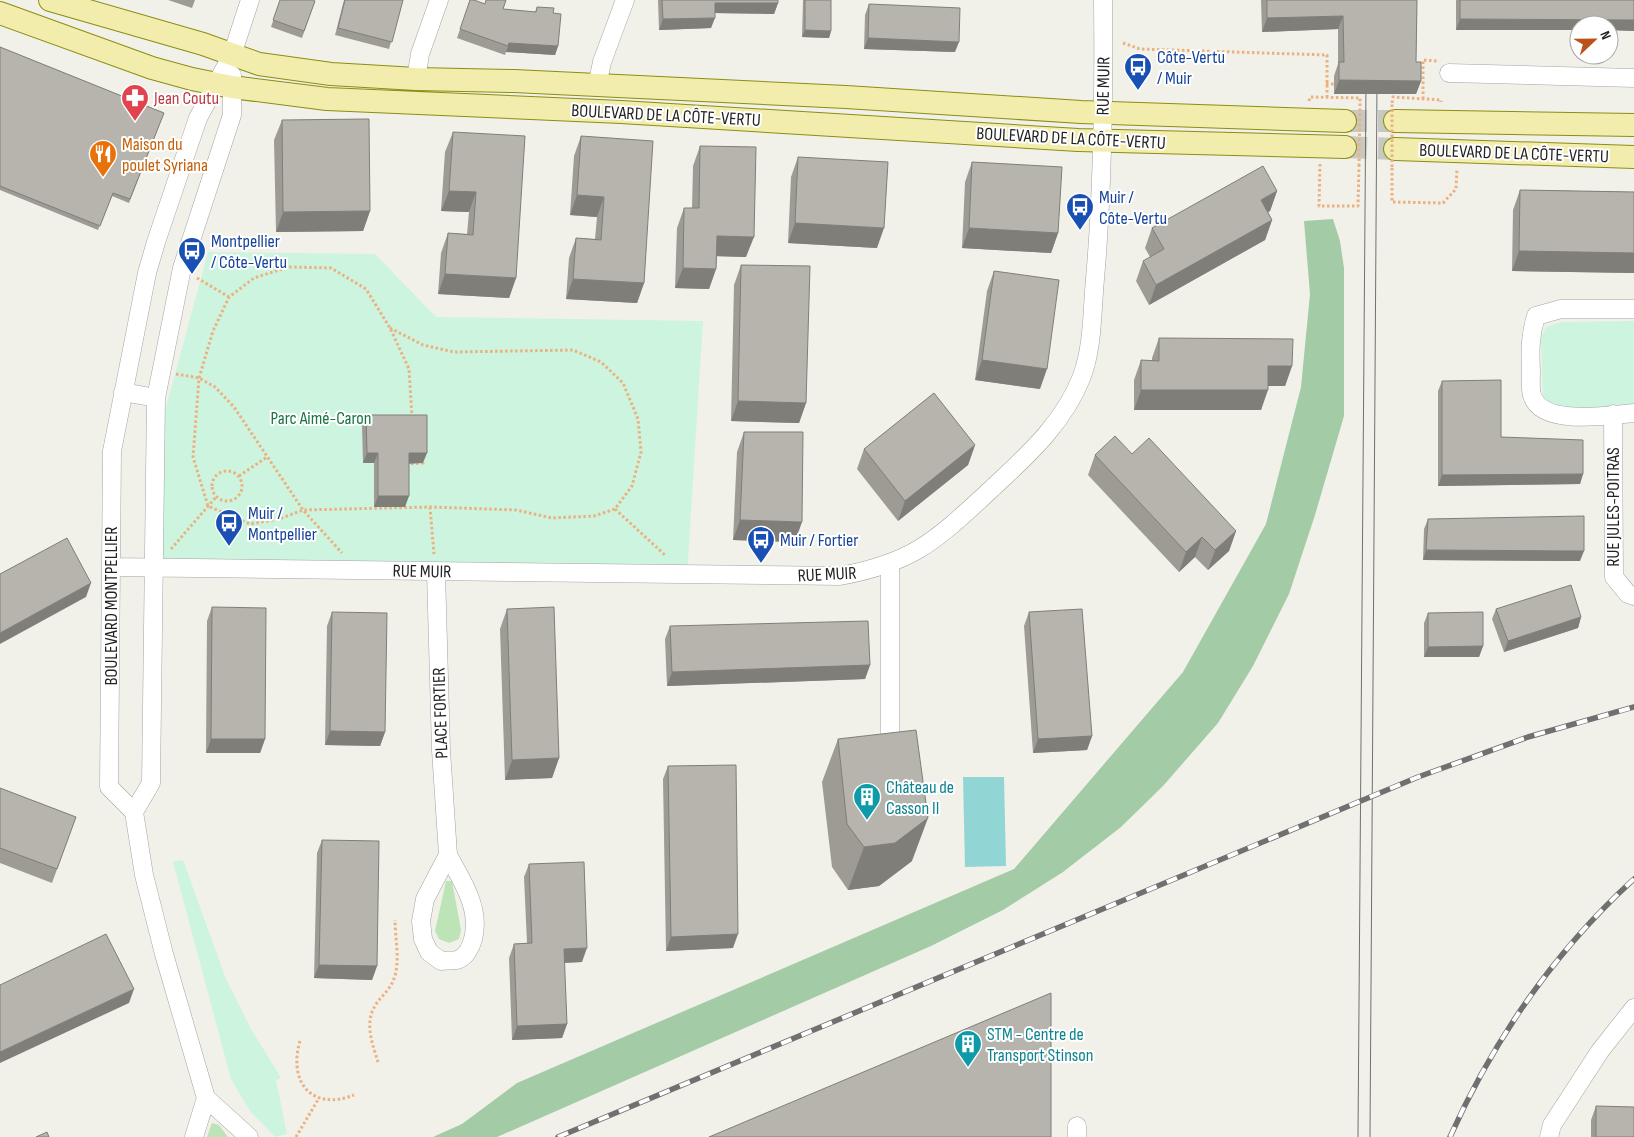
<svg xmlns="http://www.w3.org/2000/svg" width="1634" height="1137" font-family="'Sofia Sans Condensed',sans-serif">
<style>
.grass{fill:#bce4b6}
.forest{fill:#a3cba6}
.park{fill:#cdf4de}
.pitch{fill:#91d6d4}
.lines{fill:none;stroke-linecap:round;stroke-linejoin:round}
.major-tunnel{stroke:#c8c8c2;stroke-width:22;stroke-dasharray:22 11;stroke-linecap:butt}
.minor-casing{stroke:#a3a3a3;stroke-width:19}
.major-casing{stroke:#8b8e11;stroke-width:24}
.path{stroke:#ebb180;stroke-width:3;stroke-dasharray:2.5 2.5;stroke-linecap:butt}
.minor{stroke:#fff;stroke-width:18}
.major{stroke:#f2edad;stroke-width:22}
.tram{stroke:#707070;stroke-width:1}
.rail-casing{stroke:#707070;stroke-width:5.5}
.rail{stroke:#fff;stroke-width:4;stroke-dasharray:11;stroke-linecap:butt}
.path-bridge{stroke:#ebb180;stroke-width:3;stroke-dasharray:2.5 2.5;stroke-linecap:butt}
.wall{fill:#9d9b94}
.shaded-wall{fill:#7f7e78}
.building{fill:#b6b4ac;stroke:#7f7e78}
.labels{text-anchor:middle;stroke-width:4;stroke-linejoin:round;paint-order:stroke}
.transit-label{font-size:18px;fill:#164399;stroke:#fff;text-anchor:start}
.street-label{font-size:18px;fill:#222;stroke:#fff}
.health-label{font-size:18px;fill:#be3a42;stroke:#fff;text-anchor:start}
.food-label{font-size:18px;fill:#c56008;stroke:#fff;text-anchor:start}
.park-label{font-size:18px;fill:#197642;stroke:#fff}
.culture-label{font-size:18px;fill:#0d838f;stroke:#fff;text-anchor:start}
</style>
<rect width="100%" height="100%" fill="#f1f1ea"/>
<path class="grass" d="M446 881H452L461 930 459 939 449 943 439 939 435 931Z
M212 1123 219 1125 228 1137H207Z"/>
<path class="forest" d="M1333 219 1340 241 1344 268V416L1315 515 1289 594 1253 666 1218 723 1163 786 1121 827 1063 872 1003 910 931 946 497 1137H433L462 1124 517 1083 1014 869 1183 672 1266 524 1301 387 1310 294 1304 221Z"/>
<path class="park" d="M208 252 375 254 436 317 703 321 687 575 155 568 154 452Z
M1634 321V406L1569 410 1553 407 1543 396 1541 338 1546 327 1561 322Z
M183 860 226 979 250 1027 281 1078 276 1080 287 1134 275 1137 250 1111 231 1079 173 862Z"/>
<path class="pitch" d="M963 777H1004L1006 866 965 867Z"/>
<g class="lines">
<path class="major-tunnel" d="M1345 121H1395
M1345 147 1395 149"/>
<defs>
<path id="minor" d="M1449 73 1634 78
M416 79 420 54 439 0
M597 86 602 62 625 0
M1634 309H1561L1536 316C1530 335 1530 351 1531 372 1531 379 1530 388 1532 395 1541 427 1609 415 1634 413
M123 392 156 398
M1613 414 1614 577 1628 594 1634 596
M111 567 840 576C911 563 933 543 985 495 1022 460 1063 426 1082 376 1093 346 1092 311 1095 279 1103 187 1104 93 1103 0
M436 572 441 750 448 855 425 899 421 921 423 939 429 952 441 961C446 960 452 961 457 960 466 957 471 947 473 939 481 908 462 881 448 855
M890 756V564
M134 812 151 783 156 398 182 268 232 115V75
M206 1098 164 954 144 875 134 812 109 787 112 451 147 273 156 242 198 118 232 55 250 0
M1077 1126V1137
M194 1137 206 1098 249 1137
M1549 1137 1552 1125 1600 1051 1634 1008"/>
<path id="major" d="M50 0 203 44 259 64 331 74 416 79 514 81 846 97 1081 112 1345 121
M0 13 152 68 192 79 232 87 327 99 621 112 1078 140 1345 147
M1395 121 1634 125
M1395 149 1634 157"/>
</defs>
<use href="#minor" class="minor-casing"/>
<use href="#major" class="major-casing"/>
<path class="path" d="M1123 43 1140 49 1327 55V97
M1326 84H1334
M1423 99V60L1437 61
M1309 101 1310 97 1360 98V103
M1392 103 1393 97 1441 100V102
M1320 164 1319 206H1358L1359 166
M1392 168V202L1443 203 1456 189 1457 169
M197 278 229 297
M390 328 423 345 454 352 573 350 601 362 623 383 638 419 641 452 632 486 615 509 594 516 552 518 516 510 430 507 303 510 279 519 250 524 208 506 193 457 199 378 213 331 229 297 254 278 289 267 331 268 366 289 390 328 409 369 412 417
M176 374 199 378 215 387 234 407 303 510 342 553
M406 464 423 463V460
M212 486a15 15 0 1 1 30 0a15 15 0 1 1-30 0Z
M239 476 267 457
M430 507 434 554
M615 509 666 556
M171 549 216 497
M300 1041C288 1081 311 1112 354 1095
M378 1062C373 1046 364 1023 375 1006 380 997 389 991 393 981 401 964 395 938 395 920
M296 1137 319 1098"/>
<use href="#minor" class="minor"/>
<use href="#major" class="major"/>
<path class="tram" d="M1358 1137 1366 80
M1370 1137 1377 80"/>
<defs>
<path id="rail" d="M558 1137 1418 777 1528 737 1634 707
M1450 1137C1494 1039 1555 951 1634 879"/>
</defs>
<use href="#rail" class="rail-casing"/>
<use href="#rail" class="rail"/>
<path class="path-bridge" d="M1359 166 1360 103
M1392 167V103"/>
</g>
<path class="wall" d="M168 0H195L192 8Z
M280 0 315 1 302 38 271 27Z
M344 0H403L389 49 335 35Z
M470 0 503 9 535 12 537 7 553 13 558 46 555 55 506 52 505 55 457 38Z
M658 0H778V3L774 14 715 13 711 28 659 30Z
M803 0H831V31L829 38 802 37Z
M1261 0H1417L1416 62 1421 81 1416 94H1334V76L1338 64V29L1262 32Z
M1456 0H1634V31L1609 30V25L1456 30Z
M869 4 955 52 864 49 865 15Z
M0 47 164 113 129 203 112 196 98 230 0 190Z
M282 120 370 211 363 231 276 232 274 140Z
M453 132 516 278 509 298 438 294 441 253 448 233 467 234 469 212 441 211 445 152Z
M581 136 644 283 637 303 566 299 569 258 576 238 595 239 597 217 570 215 574 156Z
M700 146 746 257 717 256 716 269 709 289 675 288 677 228 684 208H692L693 166Z
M798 157 877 248 788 243 791 177Z
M972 162 1058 233 1051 253 962 248 965 182Z
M1520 190 1634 192V273L1512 271 1513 210Z
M1277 191 1270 211 1268 212 1272 220 1265 240 1149 305 1136 281 1143 261 1150 257 1145 248 1152 228Z
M741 265 806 403 799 423 731 421 734 285Z
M994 271 1040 389 975 380 987 291Z
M1159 338 1292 366 1285 386H1268L1261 410H1134V380L1141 360H1152V358Z
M1442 381 1501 437 1583 474 1580 484 1438 486V391Z
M366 415 423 463H409L405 507H374V463H363L362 426Z
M744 432 795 542 733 540 737 452Z
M975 445 968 465 898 521 857 469 864 449Z
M1132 454 1236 531 1229 551 1208 570 1195 557 1179 572 1088 475 1095 455Z
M1428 519 1580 561 1423 560 1424 529Z
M212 607 265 739 260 753H206L207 621Z
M507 609 559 758 552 778 505 780 500 629Z
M1496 609 1581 617 1578 628 1504 652 1492 619Z
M332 612 385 732 380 746 325 745 327 626Z
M1029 612 1092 736 1087 750 1033 753 1024 626Z
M1428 613 1483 646 1479 657H1424V623Z
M670 626 870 665 865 679 667 686 665 639Z
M838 739 912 861 879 886 848 890 832 867 822 782Z
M668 766 733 948 666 951 663 779Z
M0 788 76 817 52 883 0 863Z
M322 840 377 966 372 980 314 978 317 853Z
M529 864 582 962 564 963 567 1024 562 1038 512 1040 509 958 514 944 527 943 524 877Z
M1596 1106 1634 1137H1591V1120Z"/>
<path class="shaded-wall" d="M715 3H778L774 14 711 13Z
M1343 16 1338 29 1262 32 1267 18Z
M715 18 711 28 659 30 663 19Z
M1460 19 1634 20V31L1609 30V25H1579V30H1456Z
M805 30 831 31 829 38 802 37Z
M868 38 959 42 955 52 864 49Z
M509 43 558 46 555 55 506 52Z
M1339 80 1421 81 1416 94H1334Z
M449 191 476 192 469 212 441 211Z
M1277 191 1270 211 1254 220 1261 200Z
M577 195 604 197 597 217 570 215Z
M370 211 363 231 276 232 283 212Z
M1272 220 1265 240 1149 305 1156 285Z
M795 223 884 228 877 248 788 243Z
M969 228 1058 233 1051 253 962 248Z
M717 236 754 237 746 257 710 256Z
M1519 251 1634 253V273L1512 271Z
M683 268 716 269 709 289 675 288Z
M445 274 516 278 509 298 438 294Z
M573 279 644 283 637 303 566 299Z
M982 360 1047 369 1040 389 975 380Z
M1268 366H1292L1285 386H1261Z
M1141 390H1268L1261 410H1134Z
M738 401 806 403 799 423 731 421Z
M975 445 968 465 898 521 905 501Z
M367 453H378L374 463H363Z
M409 453H427L423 463 405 464Z
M1583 474 1580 484 1438 486 1442 475Z
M378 496H409L405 507H374Z
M740 520 802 522 795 542 733 540Z
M1236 531 1229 551 1208 570 1215 550Z
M1202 537 1195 557 1179 572 1186 552Z
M1426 550 1584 551 1580 561 1423 560Z
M91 583 86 597 0 644V633Z
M1581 617 1578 628 1504 652 1508 641Z
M1483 646 1479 657H1424L1428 647Z
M870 665 865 679 667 686 672 672Z
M330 731 385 732 380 746 325 745Z
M1092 736 1087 750 1033 753 1038 739Z
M211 739H265L260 753H206Z
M559 758 552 778 505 780 512 760Z
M928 818 912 861 879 886 848 890 864 847Z
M738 934 733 948 666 951 671 937Z
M587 948 582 962 559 963 564 949Z
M319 965 377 966 372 980 314 978Z
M134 989 129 1003 0 1063V1052Z
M567 1024 562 1038 512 1040 517 1026Z"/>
<path class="building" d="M280 0H313L315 1 304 31 273 20Z
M345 0H403L392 42 338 28Z
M470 0H474L485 4 486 0H506L503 9 536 12 537 7 554 8 553 13 561 14 558 46 509 43 508 46 460 29Z
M662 0H778V3H715V18L663 19Z
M805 0H831V31L805 30Z
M1267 0H1417L1416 62H1421V81L1339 80V62H1344L1343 16 1267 18Z
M1460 0H1634V20L1460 19Z
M869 4 960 8 959 42 868 38Z
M0 47 164 113 130 199 113 193 100 226 0 186Z
M369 119 370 211 283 212 282 120Z
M453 132 525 136 516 278 445 274 448 233 473 235 476 192 449 191Z
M581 136 653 141 644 283 573 279 576 238 601 240 604 197 577 195Z
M700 146 756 147 754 237 717 236 716 269 683 268 684 208H699Z
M798 157 888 162 884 228 795 223Z
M972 162 1062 167 1058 233 969 228Z
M1263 166 1277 191 1261 200 1272 220 1156 285 1143 261 1164 249 1152 228Z
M1520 190 1634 192V253L1519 251Z
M741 265 810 266 806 403 738 401Z
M994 271 1059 280 1047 369 982 360Z
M1159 338 1293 339 1292 366H1268V390H1141V360L1159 361Z
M1501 380V437L1583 440V474L1442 475V381Z
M934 393 975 445 905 501 864 449Z
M366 415H427V453H409V496H378V453H367Z
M744 432H803L802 522 740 520Z
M1115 436 1132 454 1149 438 1236 531 1215 550 1202 537 1186 552 1095 455Z
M1584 516V551L1426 550 1428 519Z
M67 538 91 583 0 633V574Z
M1571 585 1581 617 1508 641 1496 609Z
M212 607 266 608 265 739H211Z
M554 607 559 758 512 760 507 609Z
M1082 609 1092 736 1038 739 1029 612Z
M332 612 387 613 385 732 330 731Z
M1483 612V646L1428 647V613Z
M868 621 870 665 672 672 670 626Z
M916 730 928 818 895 843 864 847 847 824 838 739Z
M736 765 738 934 671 937 668 766Z
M0 788 76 817 57 869 0 848Z
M322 840 379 841 377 966 319 965Z
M584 862 587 948 564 949 567 1024 517 1026 514 944 532 943 529 864Z
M106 934 134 989 0 1052V985Z
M1051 993V1137H709Z
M1596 1106 1634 1107V1137H1596Z
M47 1132 49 1137H36Z"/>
<defs>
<symbol id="bus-pin" viewBox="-11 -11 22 30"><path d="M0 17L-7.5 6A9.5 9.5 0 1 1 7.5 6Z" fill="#1a4fb4" stroke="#fff"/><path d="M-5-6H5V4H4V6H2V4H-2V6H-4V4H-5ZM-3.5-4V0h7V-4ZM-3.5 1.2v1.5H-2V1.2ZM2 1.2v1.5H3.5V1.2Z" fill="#fff"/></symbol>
<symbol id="pharmacy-pin" viewBox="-11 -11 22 30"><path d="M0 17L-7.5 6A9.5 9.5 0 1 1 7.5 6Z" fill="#e0444e" stroke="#fff"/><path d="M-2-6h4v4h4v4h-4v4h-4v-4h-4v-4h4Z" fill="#fff"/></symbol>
<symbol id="restaurant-pin" viewBox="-11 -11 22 30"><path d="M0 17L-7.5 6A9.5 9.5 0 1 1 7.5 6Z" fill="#e8710a" stroke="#fff"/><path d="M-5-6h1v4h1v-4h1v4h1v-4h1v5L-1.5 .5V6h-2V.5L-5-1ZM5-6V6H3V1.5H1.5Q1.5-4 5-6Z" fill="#fff"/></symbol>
<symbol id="building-pin" viewBox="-11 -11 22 30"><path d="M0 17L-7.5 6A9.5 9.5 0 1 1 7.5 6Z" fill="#0f9aa8" stroke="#fff"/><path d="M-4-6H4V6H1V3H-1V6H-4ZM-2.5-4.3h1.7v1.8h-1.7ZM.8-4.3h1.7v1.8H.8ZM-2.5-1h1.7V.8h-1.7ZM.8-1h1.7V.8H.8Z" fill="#fff"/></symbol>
</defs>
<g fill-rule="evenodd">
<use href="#bus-pin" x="1122" y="51" width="32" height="43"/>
<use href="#pharmacy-pin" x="119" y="82" width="32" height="43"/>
<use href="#restaurant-pin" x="87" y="138" width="32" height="43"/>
<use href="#bus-pin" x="1064" y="191" width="32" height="43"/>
<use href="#bus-pin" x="176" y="235" width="32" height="43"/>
<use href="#bus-pin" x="213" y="507" width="32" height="43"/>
<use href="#bus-pin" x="745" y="524" width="32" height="43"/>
<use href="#building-pin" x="851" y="781" width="32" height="43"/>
<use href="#building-pin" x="952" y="1028" width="32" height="43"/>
</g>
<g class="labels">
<g class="transit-label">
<text x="1157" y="63">Côte-Vertu<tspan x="1157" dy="21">/ Muir</tspan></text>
<text x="1099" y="203">Muir /<tspan x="1099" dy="21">Côte-Vertu</tspan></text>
<text x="211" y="247">Montpellier<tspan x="211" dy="21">/ Côte-Vertu</tspan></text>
<text x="248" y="519">Muir /<tspan x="248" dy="21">Montpellier</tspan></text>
<text x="780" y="546">Muir / Fortier</text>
</g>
<g class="street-label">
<text transform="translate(1103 86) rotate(-89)" y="6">RUE MUIR</text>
<text transform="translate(666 115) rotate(3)" y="6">BOULEVARD DE LA CÔTE-VERTU</text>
<text transform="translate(1071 138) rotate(3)" y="6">BOULEVARD DE LA CÔTE-VERTU</text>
<text transform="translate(1514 153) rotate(2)" y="6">BOULEVARD DE LA CÔTE-VERTU</text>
<text transform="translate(1613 507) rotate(-90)" y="6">RUE JULES-POITRAS</text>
<text transform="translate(422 571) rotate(1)" y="6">RUE MUIR</text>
<text transform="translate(827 574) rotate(-3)" y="6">RUE MUIR</text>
<text transform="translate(111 606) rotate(-90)" y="6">BOULEVARD MONTPELLIER</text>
<text transform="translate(440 713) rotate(-92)" y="6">PLACE FORTIER</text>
</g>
<g class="health-label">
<text x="154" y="104">Jean Coutu</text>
</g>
<g class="food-label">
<text x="122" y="150">Maison du<tspan x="122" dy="21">poulet Syriana</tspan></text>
</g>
<g class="park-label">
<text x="321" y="424">Parc Aimé-Caron</text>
</g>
<g class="culture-label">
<text x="886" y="793">Château de<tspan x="886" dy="21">Casson II</tspan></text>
<text x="987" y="1040">STM - Centre de<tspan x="987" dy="21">Transport Stinson</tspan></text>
</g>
</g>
<g transform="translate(1594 40) rotate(68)"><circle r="24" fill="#ffffff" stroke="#a7a7a7"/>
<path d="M0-4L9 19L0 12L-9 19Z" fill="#bc5217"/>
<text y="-8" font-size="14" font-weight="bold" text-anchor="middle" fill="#222222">N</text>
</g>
</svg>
